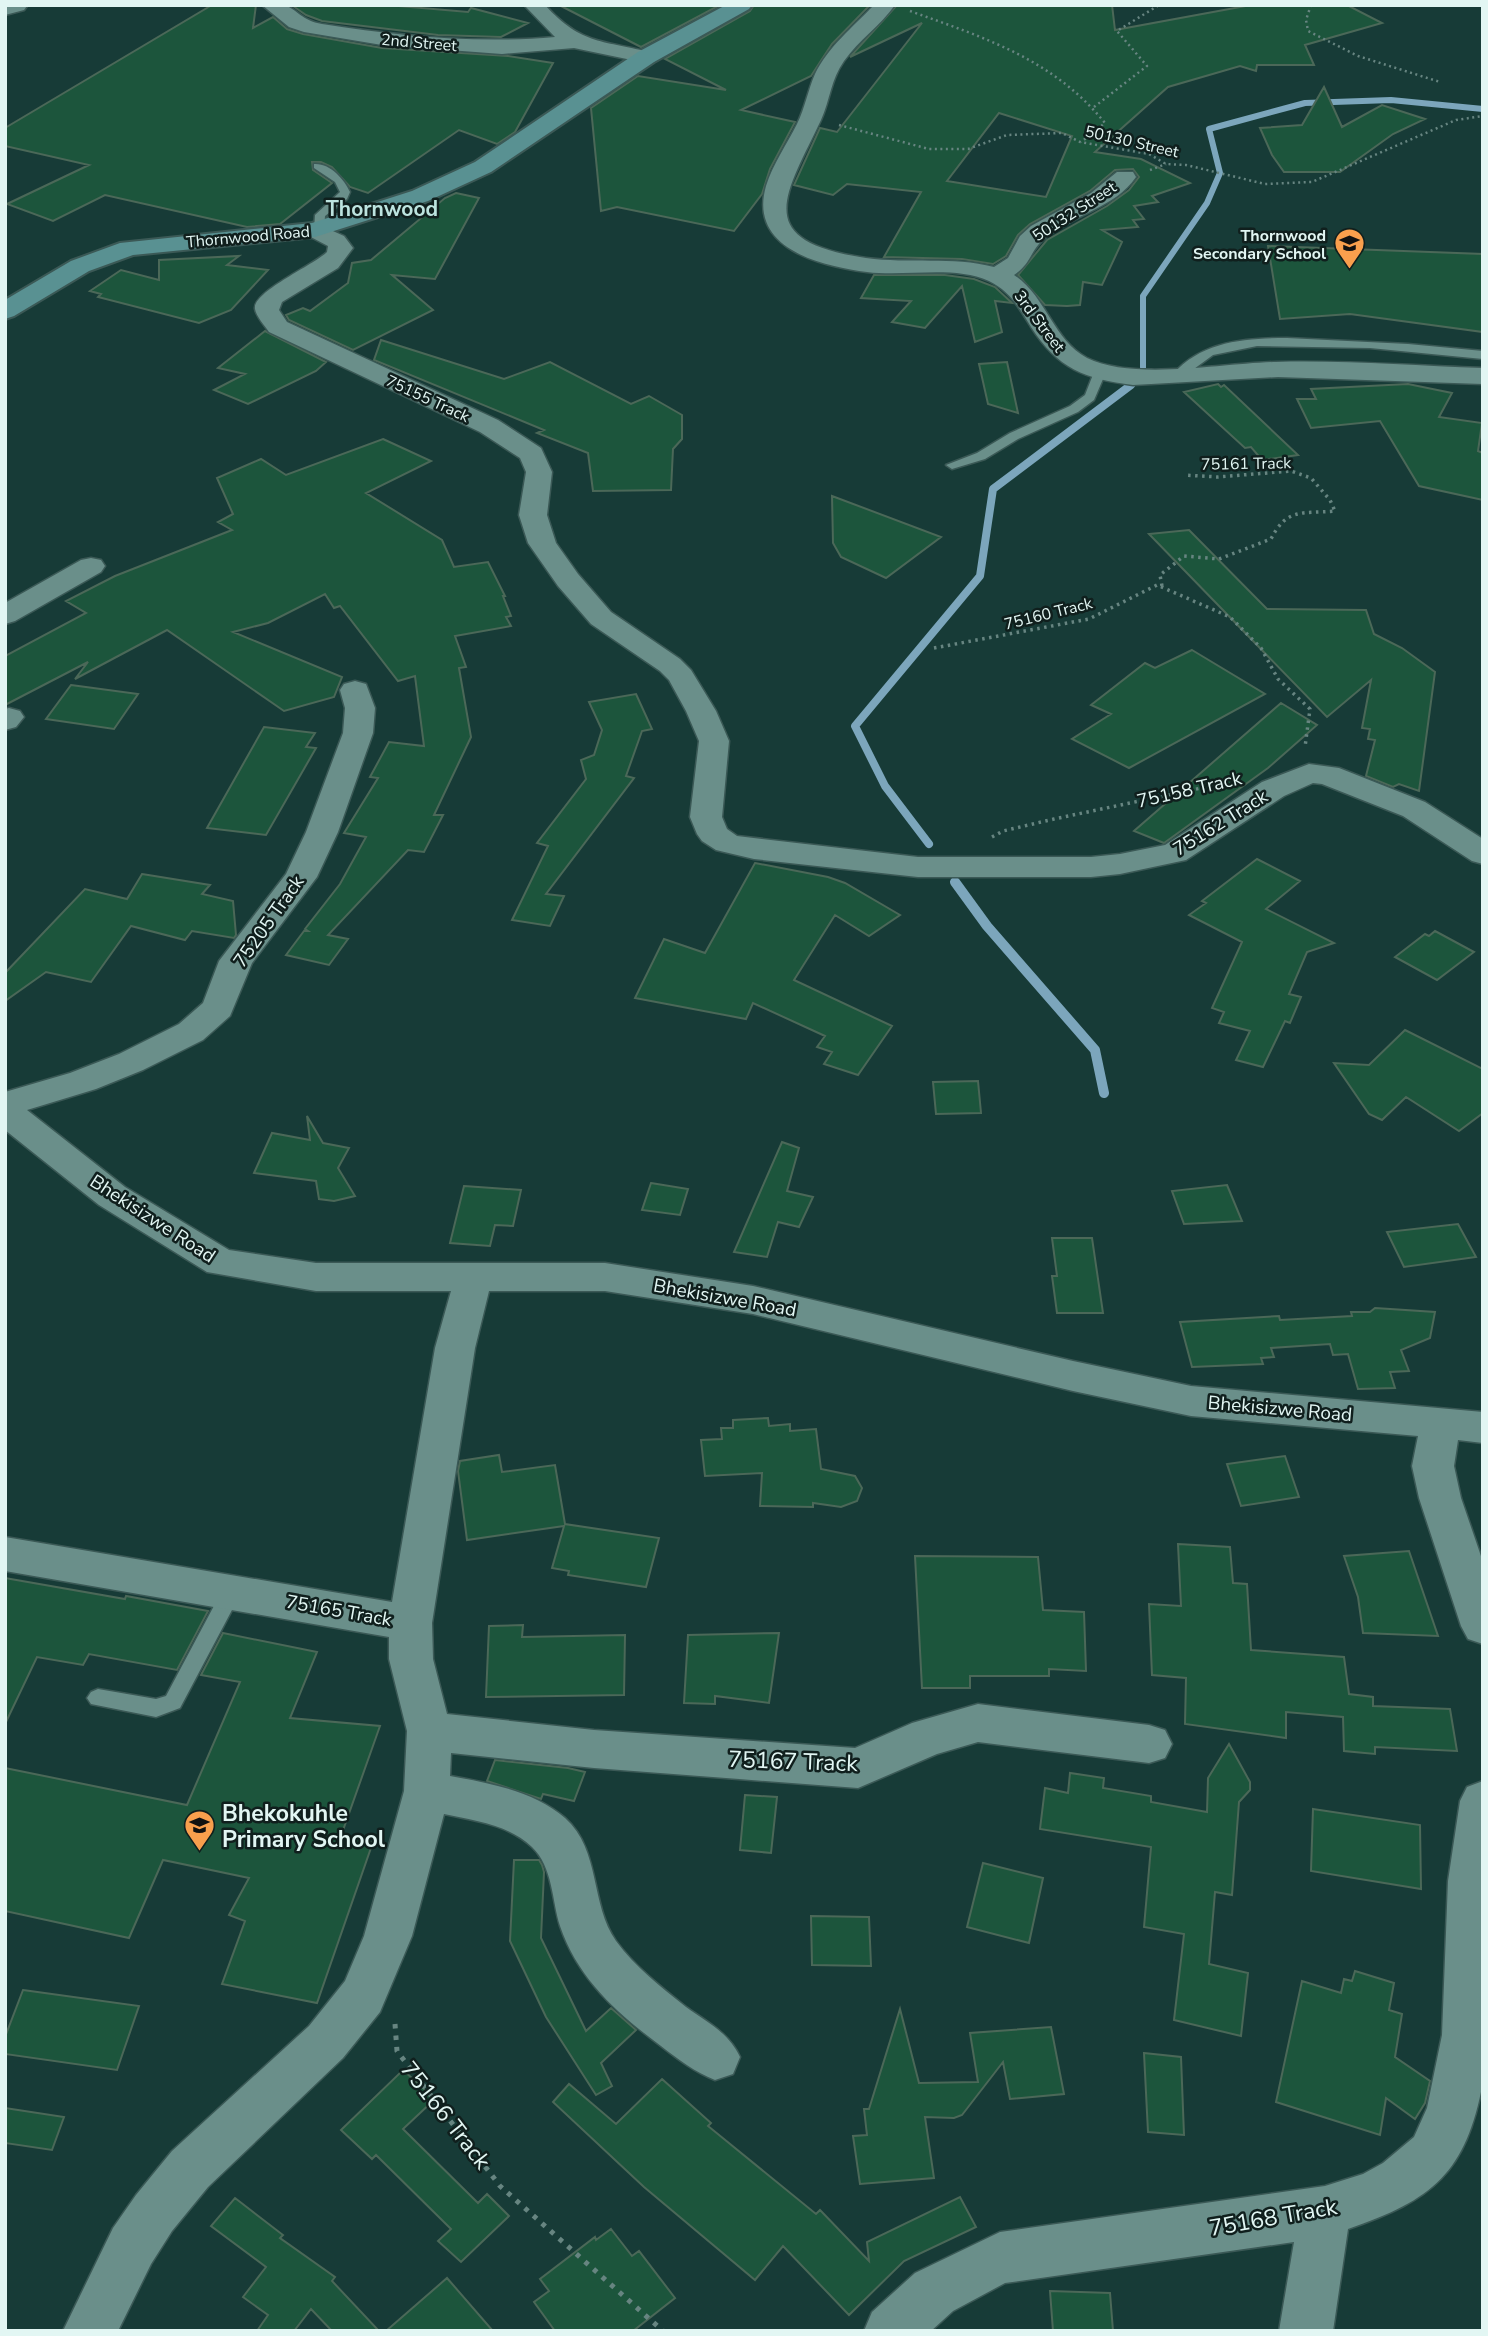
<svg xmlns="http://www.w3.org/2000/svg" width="1488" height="2336" font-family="'Nunito Sans',sans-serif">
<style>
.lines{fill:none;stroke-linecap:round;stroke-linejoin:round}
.stream-far2{stroke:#7ca6bc;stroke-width:6}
.stream-far1{stroke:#7ca6bc;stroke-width:8}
.stream{stroke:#7ca6bc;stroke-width:10}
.building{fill:#1c553c;stroke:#4b6858;stroke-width:2;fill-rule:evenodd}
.lane-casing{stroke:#3b5956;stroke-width:3}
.street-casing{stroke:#3b5956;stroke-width:3}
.secondary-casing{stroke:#3b5956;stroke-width:4}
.path-far2{stroke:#678581;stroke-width:2.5;stroke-dasharray:2 3.5;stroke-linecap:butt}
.path-far1{stroke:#678581;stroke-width:3.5;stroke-dasharray:2.5 4.5;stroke-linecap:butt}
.path{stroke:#678581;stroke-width:5;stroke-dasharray:4.5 7;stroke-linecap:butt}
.lane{fill:#6a8f8a;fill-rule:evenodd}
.street{fill:#6a8f8a;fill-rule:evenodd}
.secondary{fill:#599192;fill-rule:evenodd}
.labels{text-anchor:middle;stroke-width:5;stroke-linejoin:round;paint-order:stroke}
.far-street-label{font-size:16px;fill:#e2f6f3;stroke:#101f1d}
.far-poi-label{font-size:16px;font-weight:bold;fill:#e2f6f3;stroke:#101f1d;text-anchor:end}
.street-label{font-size:19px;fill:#e2f6f3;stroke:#101f1d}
.far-district-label{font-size:21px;font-weight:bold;fill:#bde4df;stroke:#101f1d}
.near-street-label{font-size:23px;fill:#e2f6f3;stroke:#101f1d}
.near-poi-label{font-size:23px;font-weight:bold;fill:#e2f6f3;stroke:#101f1d;text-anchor:start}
</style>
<rect width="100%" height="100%" fill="#173b37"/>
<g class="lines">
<path class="stream-far2" d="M1143 370V296L1207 203 1220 173 1209 129 1305 103 1391 100 1483 109
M1129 387 1136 381"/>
<path class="stream-far1" d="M929 844 885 786 855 726 980 576 993 489 1131 385"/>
<path class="stream" d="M955 882 987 926 1095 1050 1104 1093"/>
</g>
<path class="building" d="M212 5H256L253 28 273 17 287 29 303 34 382 48 508 56 553 63 515 132 497 144 459 130 368 193 350 187 332 167 321 162H312L313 170 332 183 280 224 247 227 105 195 53 221 7 204 89 165 5 146V128Z
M295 5H387L468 12 471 8 528 23 501 37 438 35 322 21 306 15 293 6Z
M559 5H720L641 47Z
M754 5H870L832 44 811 76 741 110 795 122 770 169 762 194 734 231 617 207 601 211 591 108 638 76 726 90 665 59 750 11Z
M897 5H1112L1115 30 1251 5H1347L1382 23 1305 45 1314 65H1257L1256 71 1240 66 1168 87 1095 152 1141 159 1190 183 1152 196 1158 202 1134 206 1144 219 1133 220 1138 227 1102 230 1122 242 1102 285 1083 282 1080 305 1067 306 1045 305 1018 275 1047 240 1107 206 1129 190 1139 177 1133 169 1115 170 1090 191 1030 224 1018 235 1006 256 993 264 962 259 884 257 921 192 847 184 833 195 794 185 820 128 837 132 922 23 850 57ZM999 113 1072 136 1046 197 947 181Z
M1324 87 1342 127 1382 105 1425 119 1393 134 1340 172H1284L1272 155 1260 128 1302 125Z
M456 193 479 198 435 279 392 275 433 310 353 350 289 320 286 315 303 308 310 311 348 283 352 263 371 260 445 198Z
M1268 246 1483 254V332L1350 314 1280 319Z
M239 256 227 265 268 270 231 310 199 323 98 297 101 294 90 291 121 270 159 280V260Z
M874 275H945L974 279 995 287 1012 303 995 301 1002 332 975 342 962 286 925 328 892 322 911 301 861 298Z
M265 331 326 362 316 371 248 404 214 390 245 374 218 368Z
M381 340 504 379 550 362 631 404 649 396 682 415V439L673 449 671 490 593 491 588 453 537 433 544 430 374 360Z
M1007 362 1018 413 988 404 979 364Z
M1218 384 1221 387 1224 385 1298 455 1262 460 1251 447 1245 448 1184 392Z
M1408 384 1452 393 1439 417 1482 423 1478 451 1483 453V500L1419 486 1380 421 1311 428 1297 399H1316L1311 389Z
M383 439 431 461 366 493 442 540 454 567 488 562 505 596H503L511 616 506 617 511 626 455 636 466 667 459 668 471 737 434 815H443L424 852 408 850 328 935 348 939 329 965 286 955 304 931H308L305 929 340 884 366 837 344 833 378 778 370 777 389 742 424 746 415 676 398 681 340 606 334 608 325 594 268 623 233 632 342 677 334 697 284 711 167 630 75 679 88 662 5 705V656L86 613 66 601 115 576 232 530 218 522 233 514 217 478 261 459 286 475Z
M832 496 941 537 886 578 841 557 833 543Z
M1189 530 1267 609 1366 610 1374 634 1402 648 1435 672 1419 791 1399 784 1393 787 1366 776 1375 740 1368 739 1370 729 1362 728 1371 680 1327 717 1149 534Z
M1192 650 1265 694 1129 768 1072 739 1111 714 1091 705 1145 663 1155 668Z
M71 685 138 694 114 729 46 719Z
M636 694 652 729 642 731 626 776 634 778 546 894 564 896 550 926 512 920 548 846 537 843 586 779 581 760 594 755 602 730 589 702Z
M1281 703 1317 725 1268 768 1164 843 1134 831Z
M264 727 315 733 306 747 316 748 266 835 207 828Z
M1257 859 1300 881 1266 909 1334 943 1307 952 1289 994 1301 997 1290 1023 1285 1021 1263 1067 1236 1060 1250 1031 1219 1023 1224 1012 1212 1008 1242 942 1189 915 1206 903 1202 901Z
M755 863 828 877 845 883 900 915 869 936 835 915 794 980 892 1026 858 1075 824 1064 832 1052 817 1047 825 1036 753 1003 746 1019 635 998 664 939 705 953Z
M142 874 210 885 202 894 233 901 236 935 234 938 192 931 185 940 131 926 91 982 46 972 5 1001V973L85 889 127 899Z
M1435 931 1474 952 1437 980 1395 957 1425 934 1429 936Z
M1405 1030 1483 1069V1113L1459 1131 1406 1097 1382 1120 1369 1114 1334 1063 1369 1065Z
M978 1081 981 1113 936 1114 933 1082Z
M307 1116 323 1143 349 1148 338 1168 355 1196 334 1201 319 1199 316 1181 254 1173 272 1133 310 1140Z
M782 1142 799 1148 787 1191 813 1197 799 1227 778 1222 767 1257 734 1252Z
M651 1183 688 1189 680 1215 642 1210Z
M1227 1185 1242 1221 1184 1224 1172 1191Z
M464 1186 521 1190 513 1226 495 1225 490 1246 450 1243Z
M1458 1224 1476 1257 1404 1267 1387 1232Z
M1052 1238H1092L1103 1313H1057L1052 1276H1057Z
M1375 1308 1435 1312 1430 1338 1401 1350 1409 1371 1390 1372 1395 1388 1358 1389 1348 1354 1333 1355 1330 1344 1271 1348 1274 1357 1261 1358 1263 1364 1192 1367 1180 1322 1279 1316 1280 1320 1352 1316 1351 1312H1370Z
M768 1418 769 1426 790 1424V1431L816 1429 821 1469 855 1476 862 1488 857 1501 841 1507 813 1503V1507L760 1506 762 1473 705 1476 701 1440 722 1439 721 1428H733V1420Z
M499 1455 502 1472 555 1465 565 1524 659 1538 646 1587 568 1575 569 1571 552 1568 564 1526 467 1540 458 1471 460 1461Z
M1285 1456 1299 1497 1241 1506 1227 1464Z
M1178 1544 1230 1547 1233 1583 1247 1584 1251 1650 1344 1657 1349 1694 1373 1697V1706L1450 1709 1457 1751 1375 1747V1754L1344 1751 1343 1717 1286 1712V1738L1185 1724 1186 1678 1152 1675 1149 1604 1181 1606Z
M1409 1551 1438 1636 1363 1633 1358 1597 1344 1556Z
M915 1556 1038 1557 1043 1610 1084 1612 1086 1671 1049 1669V1676H970V1688H922Z
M5 1578 125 1599 126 1596 208 1611 177 1670 89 1654 83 1665 37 1657 5 1724Z
M523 1625 522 1637 625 1635 624 1695 486 1697 489 1626Z
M223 1633 317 1652 290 1718 380 1726 341 1836 373 1842 317 2003 222 1984 245 1921 229 1915 249 1878 163 1860 129 1938 5 1911V1768L187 1805 240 1682 201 1675Z
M779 1633 769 1703 715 1696V1704L684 1703 688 1635Z
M1229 1744 1250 1782V1790L1239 1802 1232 1895 1215 1892 1209 1964 1248 1973 1241 2036 1174 2020 1184 1934 1144 1927 1151 1847 1040 1829 1045 1788 1068 1793 1070 1773 1104 1778 1103 1788 1151 1796V1802L1207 1812 1208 1778Z
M495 1760 568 1768 585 1772 574 1801 543 1794 541 1799 487 1781Z
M745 1795 777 1797 771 1853 740 1850Z
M1313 1809 1420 1825 1421 1889 1311 1871Z
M514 1860H539L542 1865 544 1872 541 1938 586 2031 611 2008 636 2030 601 2063 612 2086 596 2095 546 2017 510 1941Z
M983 1863 1043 1878 1029 1943 967 1927Z
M811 1916 869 1917 871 1966 812 1965Z
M1355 1971 1394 1983 1389 2010 1402 2014 1395 2057 1430 2081 1425 2103 1415 2119 1386 2098 1380 2135 1276 2102 1302 1981 1341 1993 1344 1979 1352 1981Z
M23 1990 139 2006 117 2070 5 2054V2037Z
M900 2009 919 2083 978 2082 970 2033 1051 2027 1064 2094 1010 2099 1003 2062 962 2115 954 2118 925 2117 934 2178 860 2184 853 2136 867 2135 864 2109H869Z
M1144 2053 1181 2057 1184 2135 1148 2132Z
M403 2070 435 2099 403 2129 478 2203 487 2194 509 2216 461 2262 438 2241 451 2229 376 2155 372 2159 341 2130Z
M662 2079 711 2123 708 2126 816 2214 820 2210 869 2261 867 2242 960 2197 976 2227 904 2261 849 2315 783 2246 755 2280 644 2187 553 2102 569 2084 616 2124Z
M5 2108 64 2117 52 2150 5 2143Z
M235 2198 283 2235 280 2238 335 2277 332 2281 379 2331H332L311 2309 294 2331H257L268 2315 243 2297 266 2267 211 2226Z
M611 2229 632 2256 639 2251 675 2298 633 2331H555L534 2302 549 2291 540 2279 595 2237 596 2240Z
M447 2278 493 2331H386Z
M1050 2291 1110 2293 1113 2331H1053Z"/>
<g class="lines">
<defs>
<path id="lane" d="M314 164C330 163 344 179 350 192L347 199 325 216 324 229 319 232 314 229 315 215 340 192 335 182 314 168Z
M1287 338 1408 344 1483 351V359L1370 348 1257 346 1213 355 1183 377 1173 374C1202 341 1246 338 1287 338Z
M1100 368 1106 372 1094 400 1078 412 1018 439 985 459 952 469 946 465 977 453 1010 433 1070 406 1085 395 1094 372Z
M231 1585 238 1587 241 1593 180 1708 156 1717 91 1704 87 1698 91 1692 98 1689 156 1699 166 1696 224 1587Z"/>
<path id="street" d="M5 5H26L27 6 24 10 5 15Z
M262 5C269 5 278 4 284 5 297 9 302 21 322 24 399 36 477 44 555 37L524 5H545C582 46 604 40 653 53L656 57 653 61 646 63 574 48 502 54 382 45 304 32 289 27Z
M874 5H895C880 26 859 40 844 61 831 79 830 100 821 120 785 196 750 241 866 258 909 264 952 256 994 267L1008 258 1020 236 1031 226 1091 193 1117 172H1133L1136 177C1115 208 1072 215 1045 238 1030 250 1032 263 1014 275 1046 296 1053 340 1087 358 1133 381 1224 363 1276 362 1344 360 1414 366 1483 368V384L1278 377 1133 385C1085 379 1058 369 1031 327 1020 309 1010 291 989 281 953 265 906 277 867 272 821 266 748 249 766 186 773 164 787 144 797 124 805 108 808 90 815 74 828 47 853 27 874 5Z
M315 223 344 236 353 248 338 268 282 302 279 310 287 322 498 420 541 448 552 472 547 515 556 543 578 574 611 612 680 659 691 670 716 711 729 741 722 817 727 829 737 836 918 857H1091L1120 854 1165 845 1262 782 1309 764 1339 768 1425 802 1483 839V864L1472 861 1403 816 1322 784 1313 783 1284 796 1186 860 1120 874 1091 877H918L754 859 716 850 702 841 697 834 690 817 699 741 686 711 669 680 660 671 591 624 558 586 528 543 519 515 526 472 520 458 480 432 269 332C265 326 256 316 255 309 252 292 314 265 327 252L328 246 307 235 303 230 307 225Z
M91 558 101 560 105 566 101 572 15 621 5 624V603L81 560Z
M355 681 366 684 375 708 373 733 338 832 317 877 252 963 230 1016 203 1040 143 1070 96 1089 27 1110 125 1187 229 1250 316 1263H605L753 1286 1073 1361 1191 1386 1483 1412V1443L1458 1440 1454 1466 1461 1498 1483 1562V1644L1468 1639 1461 1626 1419 1498 1412 1466 1418 1436 1191 1416 1073 1391 753 1314 605 1291H489L475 1348 432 1623 433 1659 447 1714 594 1730 855 1748 912 1723 978 1704 1149 1725 1165 1730 1172 1744 1165 1758 1149 1763 978 1742 937 1754 858 1788 594 1768 451 1753 450 1776C489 1783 534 1791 565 1818 601 1850 590 1904 616 1941 635 1967 661 1987 686 2007 707 2022 729 2033 740 2057L733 2074 715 2080C695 2072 679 2060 661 2046 618 2014 578 1979 560 1926 552 1901 553 1867 532 1847 507 1824 476 1821 444 1814L412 1936 380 2012 343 2058 208 2187 172 2231 151 2264 118 2331H63L113 2228 136 2195 172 2151 309 2026 345 1981 364 1936 404 1791 407 1731 389 1659V1637L5 1571V1537L392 1602 435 1348 451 1291H316L207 1272 99 1205 5 1130V1092L70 1073 119 1054 179 1024 203 1003 219 961 286 874 306 832 343 733 345 708 340 690 344 684Z
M9 708 20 711 24 717 16 727 5 730V709Z
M1483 1781V2082C1466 2173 1433 2200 1348 2229L1333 2331H1279L1294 2242 1005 2283 953 2311 931 2331H864L872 2312 915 2273 1000 2232 1325 2186 1363 2174 1383 2163 1414 2137 1427 2108 1442 2035 1448 1881 1460 1801 1467 1787Z"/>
<path id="secondary" d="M726 5H752L749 9 654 62 491 172 428 201 315 237 133 255 89 271 14 316 5 319V300L71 261 120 243 312 223 412 191 475 162 638 52Z"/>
</defs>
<use href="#lane" class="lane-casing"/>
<use href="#street" class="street-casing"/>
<use href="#secondary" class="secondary-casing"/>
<path class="path-far2" d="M1311 5 1306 20 1308 31 1358 56 1440 82
M910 11C985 38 1053 59 1105 123L1081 142
M1094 107 1147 66 1117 31 1159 5
M839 125 929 149H968L1007 135 1062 133 1080 142 1149 154 1166 164 1186 165 1265 184 1312 182 1456 120 1483 116
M1150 170 1166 164"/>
<path class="path-far1" d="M1162 586 1160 575 1184 556 1219 559 1271 539C1287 507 1303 514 1335 511L1330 500 1311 478 1291 471 1218 477 1184 475
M934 648 1089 619 1157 585 1230 617 1261 648 1278 679 1310 709 1305 747
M992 837 1003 831 1054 819 1225 783"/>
<path class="path" d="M395 2024 397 2051 500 2186 663 2331"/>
<use href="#lane" class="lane"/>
<use href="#street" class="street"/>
<use href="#secondary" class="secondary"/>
</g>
<defs>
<symbol id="school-pin" viewBox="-11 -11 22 30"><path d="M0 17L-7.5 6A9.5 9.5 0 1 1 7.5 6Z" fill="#f99f4d" stroke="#101f1d"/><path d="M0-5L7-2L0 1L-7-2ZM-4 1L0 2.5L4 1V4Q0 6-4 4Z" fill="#111"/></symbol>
</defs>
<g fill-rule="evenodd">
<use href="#school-pin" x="1332" y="226" width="35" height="47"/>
<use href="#school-pin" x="182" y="1808" width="35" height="47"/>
</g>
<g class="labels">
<g class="far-street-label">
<text transform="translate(419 42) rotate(5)" y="6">2nd Street</text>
<text transform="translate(1132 141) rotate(13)" y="6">50130 Street</text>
<text transform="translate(1074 211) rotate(-33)" y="6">50132 Street</text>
<text transform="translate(248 236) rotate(-5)" y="6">Thornwood Road</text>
<text transform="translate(1040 321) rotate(53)" y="6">3rd Street</text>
<text transform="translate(428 398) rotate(25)" y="6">75155 Track</text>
<text transform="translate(1246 463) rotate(-1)" y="6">75161 Track</text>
<text transform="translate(1048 613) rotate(-14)" y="6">75160 Track</text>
</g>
<g class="far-poi-label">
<text x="1326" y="241">Thornwood<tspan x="1326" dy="18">Secondary School</tspan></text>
</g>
<g class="street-label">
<text transform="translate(1189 789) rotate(-13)" y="7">75158 Track</text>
<text transform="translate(1220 822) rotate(-32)" y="7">75162 Track</text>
<text transform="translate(268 921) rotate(-55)" y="7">75205 Track</text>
<text transform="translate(153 1218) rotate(33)" y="7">Bhekisizwe Road</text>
<text transform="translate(725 1297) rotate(10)" y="7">Bhekisizwe Road</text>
<text transform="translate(1280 1408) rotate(5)" y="7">Bhekisizwe Road</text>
<text transform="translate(339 1610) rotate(10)" y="7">75165 Track</text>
</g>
<g class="far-district-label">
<text x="382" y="216">Thornwood</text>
</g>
<g class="near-street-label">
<text transform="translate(793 1761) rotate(2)" y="8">75167 Track</text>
<text transform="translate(446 2115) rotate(52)" y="8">75166 Track</text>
<text transform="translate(1273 2217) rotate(-10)" y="8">75168 Track</text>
</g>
<g class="near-poi-label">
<text x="222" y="1821">Bhekokuhle<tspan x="222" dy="26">Primary School</tspan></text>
</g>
</g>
<rect width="1488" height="2336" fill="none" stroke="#e2f6f3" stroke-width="14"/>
</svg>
